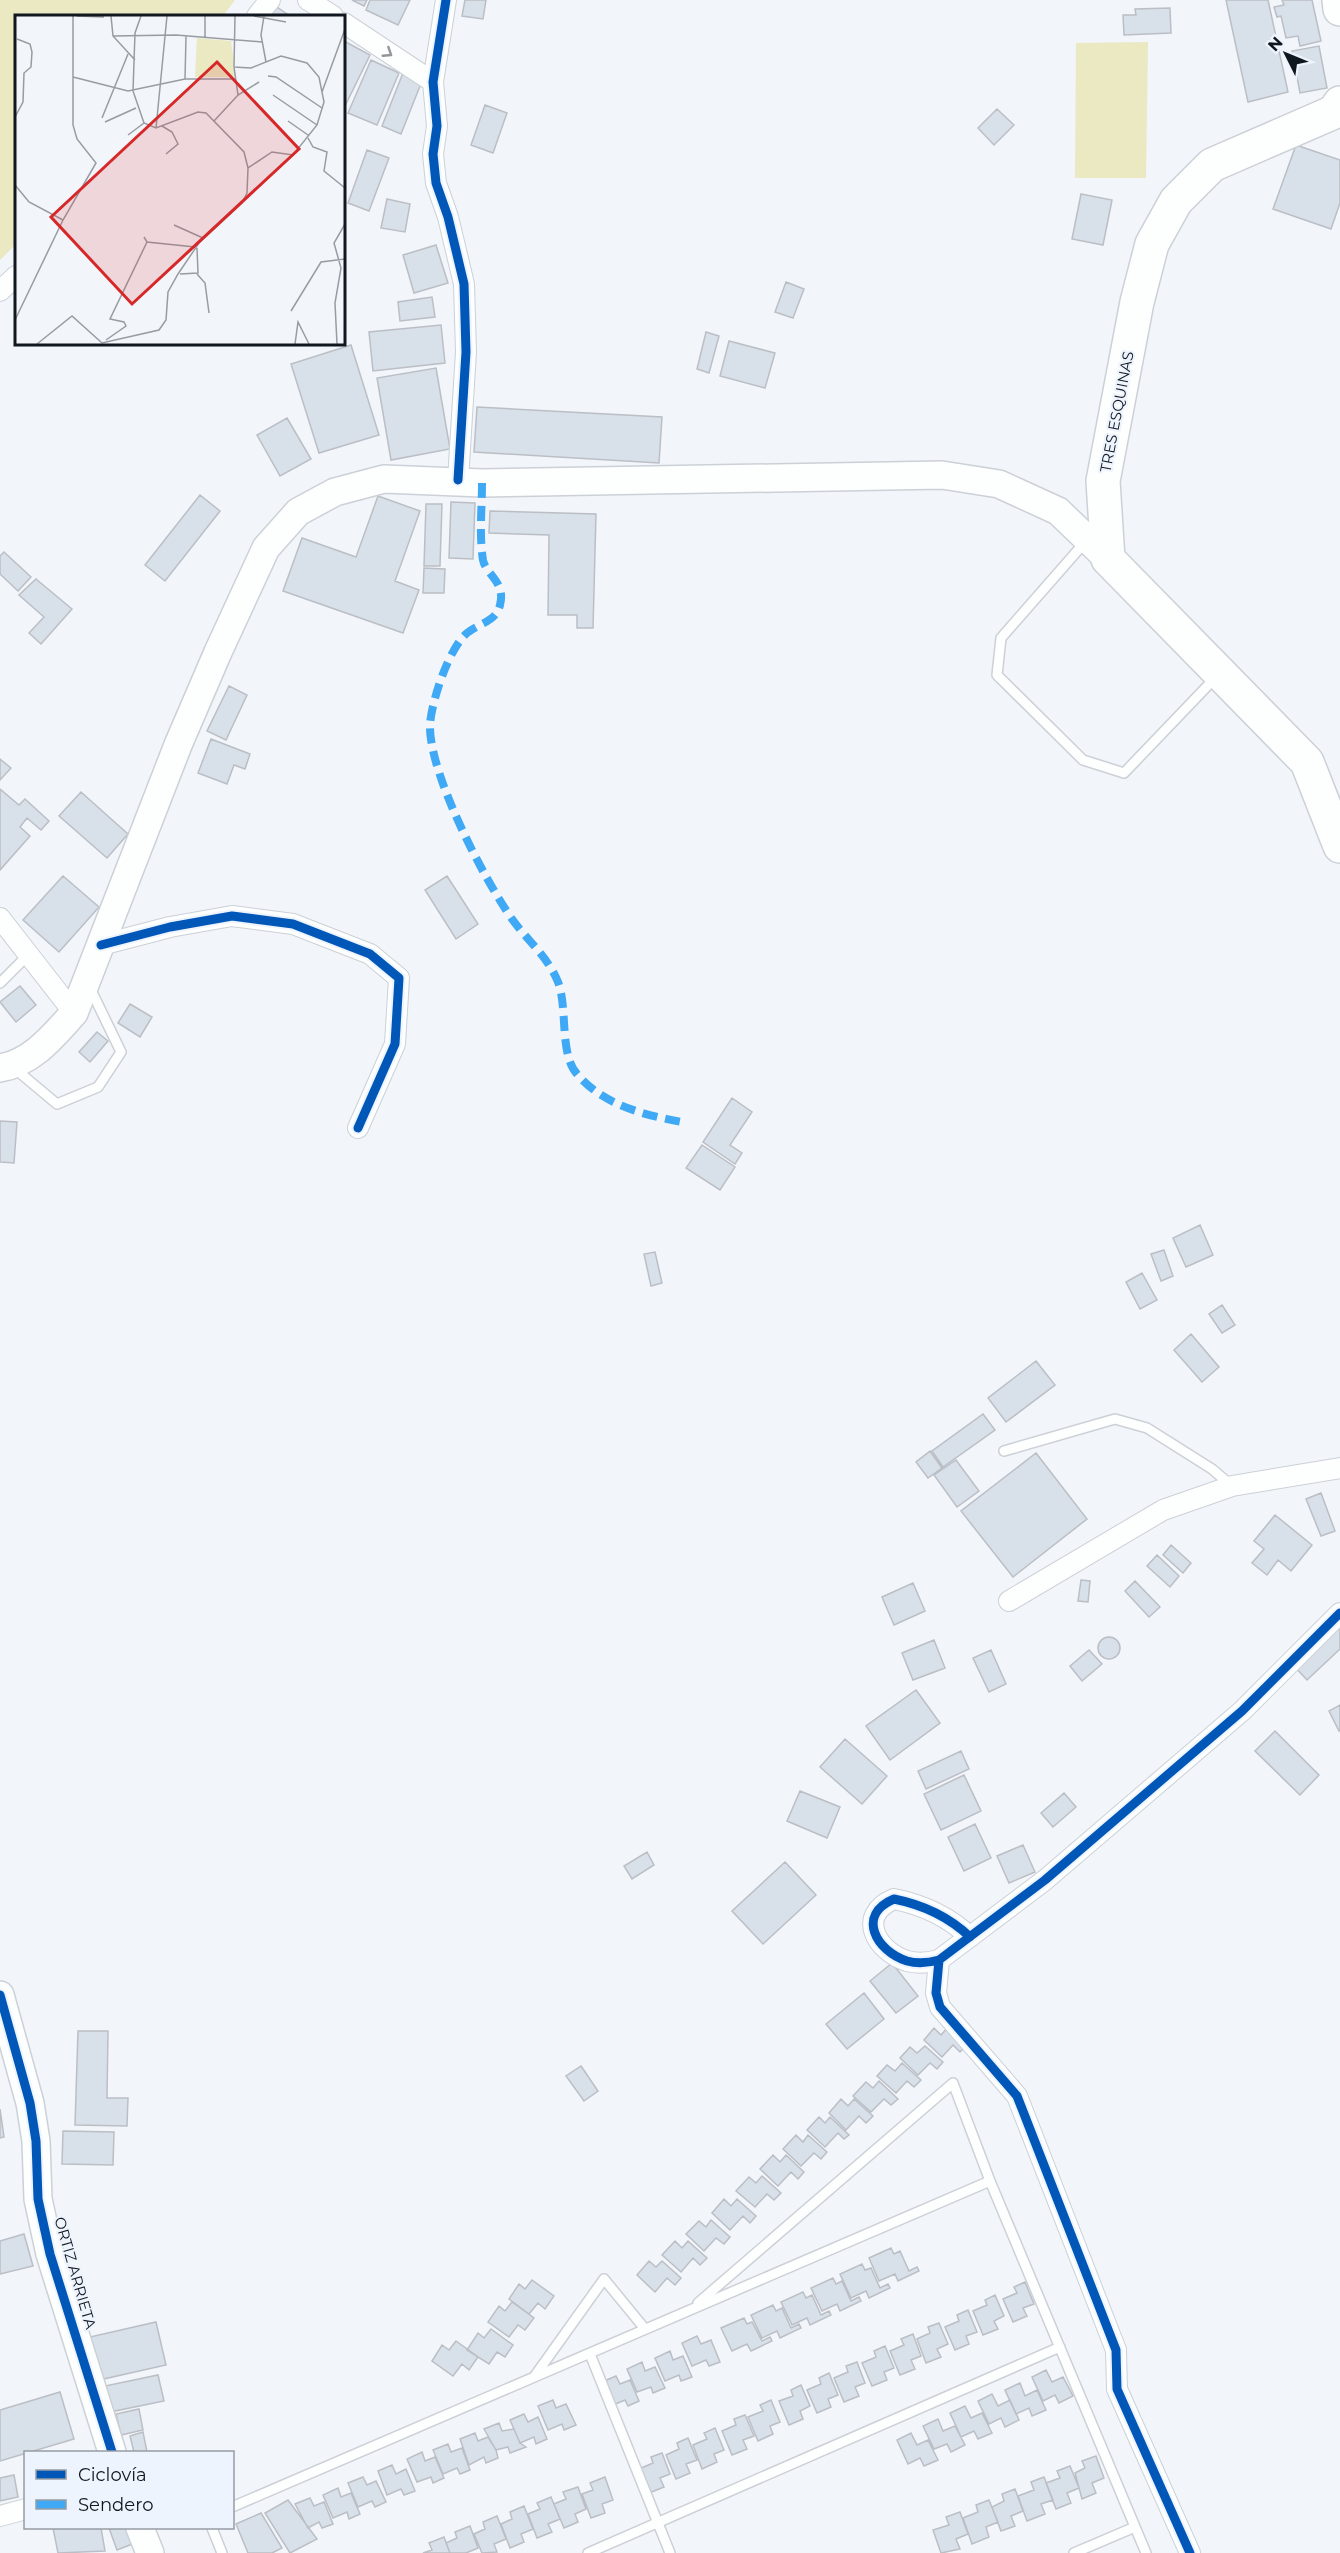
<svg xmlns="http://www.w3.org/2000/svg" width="1340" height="2553" font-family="Montserrat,sans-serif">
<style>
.green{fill:#eae9c2}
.building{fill:#d8e0e9;stroke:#bbbfc5;stroke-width:1.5}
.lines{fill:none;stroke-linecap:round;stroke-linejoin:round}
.lane-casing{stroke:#ccd1d7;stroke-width:12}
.street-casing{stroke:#ccd1d7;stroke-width:22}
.secondary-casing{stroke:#ccd1d7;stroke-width:30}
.highway-casing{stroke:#ccd1d7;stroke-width:36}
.lane{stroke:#fdfefe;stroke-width:9}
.street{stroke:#fdfefe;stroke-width:20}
.secondary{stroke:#fdfefe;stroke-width:27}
.highway{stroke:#fdfefe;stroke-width:33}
.quiet{stroke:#3fa9f5;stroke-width:8;stroke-dasharray:15 8;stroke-linecap:butt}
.cycleway-casing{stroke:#eef4fd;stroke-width:13}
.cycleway{stroke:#0057b8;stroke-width:9}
.oneway{stroke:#939699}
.labels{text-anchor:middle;stroke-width:4.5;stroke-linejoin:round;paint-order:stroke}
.street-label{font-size:15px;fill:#11171e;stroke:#eef4fd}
.inset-road{fill:none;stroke:#989ca2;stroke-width:1.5}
.view{fill:#d62828;fill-opacity:0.15;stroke:#d62828;stroke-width:3}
.inset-edge{fill:none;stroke:#11171e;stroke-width:3}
</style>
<rect width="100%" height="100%" fill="#f2f5fa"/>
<path class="green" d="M0 0H235L223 16H16V244L0 260Z
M1148 42 1146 178H1075L1076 43Z"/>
<path class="building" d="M352 0H367L364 6Z
M370 0H410L398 25 366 10Z
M465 0H486L483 19 462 16Z
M1226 0H1268L1288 92 1248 102Z
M1282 0H1312L1321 41 1300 46 1298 36 1286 38 1281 16 1277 17 1274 7 1284 5Z
M274 5 290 16H266Z
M1170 8 1171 33 1124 35 1123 15H1136L1135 9Z
M344 41 370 55 344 108Z
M1319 46 1327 88 1300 93 1292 51Z
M371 60 399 73 377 125 348 113Z
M403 73 422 81 401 134 382 126Z
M485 105 507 113 493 153 471 145Z
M997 109 1014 125 994 145 978 128Z
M1296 145 1340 160V203L1331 229 1273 209Z
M367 150 389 158 369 211 348 203Z
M1081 194 1112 200 1103 245 1072 239Z
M387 199 410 204 405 232 381 228Z
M436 245 448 283 414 293 403 255Z
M786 282 804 289 793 318 775 312Z
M432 297 435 317 400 321 398 302Z
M441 325 445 363 373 371 369 332Z
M706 332 719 336 709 373 697 369Z
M729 341 775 353 765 388 720 376Z
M351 345 379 435 319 453 291 364Z
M436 368 450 449 391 460 377 378Z
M477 407 662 417 659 463 474 452Z
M287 418 311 459 280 476 257 435Z
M200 495 220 511 165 581 145 565Z
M378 496 420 511 395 581 419 590 403 633 283 591 302 538 356 557Z
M451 502 475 503 473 559 449 558Z
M426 504H442L440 566H424Z
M490 511 596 514 593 628H577V615H548L549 535 489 533Z
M4 552 31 577 18 591 0 574V556Z
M424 568 445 569 444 593H423Z
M36 579 72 609 41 644 29 633 44 617 19 595Z
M229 686 247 695 226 740 207 731Z
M211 739 250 754 245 769 234 765 227 784 198 773Z
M0 759 11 768 0 780Z
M0 789 19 805 25 799 49 821 41 830 27 818 20 827 30 836 0 870Z
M81 792 128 834 107 858 59 816Z
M63 876 99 907 59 952 23 920Z
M447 876 478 924 456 939 425 890Z
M20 986 36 1005 16 1022 0 1002Z
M130 1004 152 1017 140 1037 118 1023Z
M97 1032 108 1041 90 1062 79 1052Z
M732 1098 752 1112 730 1145 742 1153 735 1164 703 1142Z
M0 1121 17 1122 14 1163 0 1162Z
M702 1145 735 1167 720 1190 686 1168Z
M1200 1225 1213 1255 1186 1267 1173 1238Z
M1164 1250 1173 1276 1161 1281 1151 1254Z
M655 1252 662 1283 651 1286 644 1254Z
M1142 1273 1157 1300 1140 1309 1126 1282Z
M1222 1305 1235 1325 1222 1333 1209 1314Z
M1191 1334 1219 1367 1202 1382 1174 1350Z
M1036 1361 1055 1385 1006 1422 988 1398Z
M983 1414 995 1430 943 1467 932 1451Z
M930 1451 942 1468 928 1478 916 1462Z
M1036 1453 1087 1519 1013 1577 961 1511Z
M956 1460 979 1491 957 1507 934 1475Z
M1321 1493 1335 1531 1321 1536 1306 1499Z
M1275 1515 1312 1545 1291 1571 1278 1560 1267 1575 1252 1563 1264 1549 1254 1541Z
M1171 1545 1191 1563 1183 1573 1163 1555Z
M1157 1555 1179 1576 1170 1587 1147 1566Z
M1081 1580 1090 1581 1088 1602 1078 1601Z
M1135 1581 1160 1607 1149 1617 1125 1591Z
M913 1583 925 1611 894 1625 882 1597Z
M1340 1621V1649L1307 1680 1293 1665Z
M1340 1621V1649L1307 1680 1293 1665Z
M1098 1648a11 11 0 1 1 22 0a11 11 0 1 1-22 0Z
M934 1640 945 1668 913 1680 902 1653Z
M991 1650 1006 1684 989 1692 973 1658Z
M1089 1650 1102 1664 1082 1681 1070 1666Z
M916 1690 940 1723 890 1760 866 1726Z
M1340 1705V1730L1339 1731 1329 1711Z
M1340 1705V1730L1339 1731 1329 1711Z
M1275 1731 1319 1775 1300 1795 1255 1751Z
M1275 1731 1319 1775 1300 1795 1255 1751Z
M1275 1731 1319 1775 1300 1795 1255 1751Z
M845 1739 887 1776 862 1804 820 1767Z
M961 1751 969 1769 926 1789 918 1771Z
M964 1775 981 1811 941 1830 924 1794Z
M800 1791 840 1807 827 1838 787 1821Z
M1064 1793 1076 1807 1053 1827 1041 1813Z
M975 1824 991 1858 964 1871 948 1837Z
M1023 1845 1035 1872 1009 1883 997 1856Z
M647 1852 654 1865 632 1879 624 1866Z
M785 1862 816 1895 763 1944 732 1911Z
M892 1963 918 1996 896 2013 870 1981Z
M864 1993 884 2019 847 2049 826 2024Z
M948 2027 967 2045 960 2052 953 2045 942 2057 924 2040 934 2028 941 2035Z
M78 2031H108L107 2098H128L127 2126 75 2125Z
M925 2046 943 2062 937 2069 930 2063 918 2075 900 2058 910 2047 917 2053Z
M902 2063 921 2080 914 2087 907 2081 896 2093 877 2076 887 2065 895 2071Z
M581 2066 598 2091 584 2101 566 2076Z
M879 2081 898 2099 891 2105 884 2099 871 2112 853 2096 866 2082 873 2088Z
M841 2099 848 2106 854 2099 873 2116 866 2123 859 2116 846 2130 829 2113Z
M0 2109 4 2137 0 2138Z
M819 2117 825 2123 830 2117 849 2135 844 2139 838 2133 825 2147 807 2130Z
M63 2131 114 2132 113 2165 62 2164Z
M796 2135 803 2142 808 2135 827 2152 821 2159 814 2153 801 2166 783 2149Z
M773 2155 780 2162 786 2155 804 2172 798 2179 791 2172 778 2186 760 2169Z
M762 2176 781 2193 774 2200 767 2194 755 2207 736 2191 749 2177 756 2183Z
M724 2199 731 2206 737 2199 756 2216 750 2223 743 2216 730 2230 712 2213Z
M711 2220 730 2237 724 2244 716 2238 704 2251 686 2234 699 2221 706 2227Z
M24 2234 33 2266 0 2274V2241Z
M675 2241 682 2248 688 2241 707 2258 700 2265 693 2258 681 2272 662 2255Z
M891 2248 894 2254 900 2251 909 2271 917 2267 919 2271 898 2281 895 2274 879 2281 869 2258Z
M649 2261 656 2267 662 2261 681 2278 675 2285 667 2278 655 2292 637 2275Z
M862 2264 865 2270 871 2268 880 2288 888 2284 890 2288 869 2298 866 2291 851 2298 840 2274Z
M833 2278 836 2284 842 2281 851 2301 859 2297 861 2301 840 2311 837 2304 822 2311 811 2288Z
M532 2280 554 2296 545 2309 538 2303 529 2314 509 2299 519 2284 525 2289Z
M1025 2282 1034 2304 1023 2308 1027 2316 1013 2322 1003 2299 1017 2293 1014 2287Z
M803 2292 806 2298 812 2295 821 2315 829 2311 831 2315 810 2325 807 2318 792 2325 781 2302Z
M995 2295 1004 2316 994 2321 998 2329 983 2335 973 2311 987 2305 985 2300Z
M512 2302 534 2318 525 2330 518 2325 509 2337 488 2322 499 2306 505 2311Z
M773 2305 776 2311 782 2308 791 2328 799 2324 801 2328 780 2338 777 2331 762 2338 751 2315Z
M968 2310 977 2332 966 2336 969 2344 955 2350 945 2327 959 2321 957 2315Z
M744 2318 747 2324 752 2322 762 2341 770 2337 772 2341 751 2351 747 2344 732 2351 721 2328Z
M156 2322 166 2365 99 2380 90 2337Z
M939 2323 948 2344 937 2349 941 2357 926 2363 917 2339 930 2333 928 2327Z
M491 2329 513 2345 505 2357 497 2352 489 2364 467 2350 478 2333 484 2338Z
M913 2334 921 2356 911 2360 915 2369 900 2375 890 2351 904 2345 901 2339Z
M697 2336 701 2344 711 2340 720 2362 709 2366 706 2360 692 2366 682 2343Z
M456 2341 478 2357 469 2370 462 2364 453 2376 432 2361 442 2345 449 2350Z
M885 2346 894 2368 884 2372 887 2380 872 2386 862 2363 876 2357 874 2351Z
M670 2351 673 2360 683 2356 692 2377 681 2381 679 2375 665 2381 655 2358Z
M642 2362 645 2371 655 2367 665 2388 653 2393 651 2387 637 2392 627 2369Z
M857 2362 865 2383 855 2387 859 2396 844 2402 834 2378 848 2372 846 2366Z
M1046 2370 1052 2382 1063 2377 1073 2396 1059 2403 1055 2395 1043 2401 1032 2377Z
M829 2373 838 2395 828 2399 831 2407 817 2413 807 2390 821 2384 819 2378Z
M158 2375 164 2401 110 2412 105 2386Z
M616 2376 620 2384 630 2380 639 2401 628 2406 625 2400 611 2406 602 2382Z
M1020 2383 1025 2396 1037 2390 1046 2410 1032 2416 1029 2408 1016 2414 1005 2390Z
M801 2385 810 2406 800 2411 803 2419 789 2425 779 2401 793 2396 791 2390Z
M60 2392 74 2439 0 2461V2410Z
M992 2394 998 2406 1010 2400 1019 2420 1005 2427 1001 2418 989 2424 978 2401Z
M553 2400 556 2408 566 2404 576 2425 564 2430 562 2424 548 2430 538 2406Z
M771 2400 780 2422 770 2426 773 2434 758 2441 748 2417 763 2411 760 2405Z
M965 2406 971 2418 982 2413 992 2433 978 2439 974 2431 961 2437 950 2413Z
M139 2409 143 2430 121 2435 116 2414Z
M524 2414 528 2422 538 2417 547 2439 536 2444 534 2437 520 2443 510 2420Z
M745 2415 754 2436 743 2440 747 2449 732 2455 722 2431 736 2425 734 2419Z
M938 2419 943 2431 955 2426 965 2445 951 2452 947 2444 934 2449 923 2426Z
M499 2423 502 2431 514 2429 520 2443 526 2447 510 2453 508 2447 496 2450 484 2429Z
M715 2428 724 2450 714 2454 717 2462 702 2469 693 2445 707 2439 704 2433Z
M143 2432 147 2452H134L130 2436Z
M475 2433 478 2441 488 2437 496 2450 498 2458 486 2463 484 2457 469 2465 460 2439Z
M911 2433 917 2445 928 2440 938 2460 924 2466 920 2458 908 2464 897 2440Z
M688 2438 697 2460 686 2464 690 2473 676 2479 666 2455 679 2449 677 2443Z
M448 2444 451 2452 462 2448 470 2470 460 2474 457 2468 443 2474 433 2450Z
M422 2452 425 2461 435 2457 444 2478 433 2483 431 2477 417 2482 407 2459Z
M662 2453 670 2474 660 2478 664 2487 649 2493 639 2469 653 2463 651 2457Z
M1096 2456 1104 2478 1092 2483 1096 2493 1082 2499 1075 2473 1085 2468 1082 2461Z
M392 2465 396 2474 406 2469 415 2491 404 2495 401 2489 387 2495 378 2471Z
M1070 2466 1079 2488 1067 2493 1071 2503 1056 2509 1046 2483 1060 2478 1057 2471Z
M14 2475 18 2497 0 2501V2478Z
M363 2477 367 2485 376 2481 386 2502 375 2507 372 2501 358 2507 348 2483Z
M605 2477 613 2500 602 2504 605 2513 591 2518 582 2494 593 2490 590 2483Z
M1044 2477 1053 2500 1041 2504 1045 2514 1027 2521 1018 2496 1034 2490 1031 2482Z
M578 2487 586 2509 575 2514 578 2522 564 2528 554 2504 566 2499 563 2492Z
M338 2488 341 2497 351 2493 360 2514 349 2519 347 2512 333 2518 323 2495Z
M1015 2489 1023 2511 1011 2516 1015 2526 1001 2531 992 2507 1004 2501 1002 2494Z
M551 2497 560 2519 548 2524 552 2532 537 2538 528 2514 540 2509 537 2503Z
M310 2498 314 2506 324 2502 333 2524 322 2528 319 2522 308 2528 295 2504Z
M288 2500 317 2539 290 2553 265 2513Z
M989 2500 998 2522 986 2527 989 2537 972 2544 963 2518 978 2512 976 2505Z
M524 2506 533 2529 521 2534 524 2542 510 2548 501 2524 512 2519 510 2512Z
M960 2512 968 2534 956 2539 960 2549 941 2553 933 2530 949 2525 946 2517Z
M261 2513 282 2548 272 2553H248L236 2524Z
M497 2516 506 2539 494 2544 497 2552 482 2553 474 2534 485 2529 483 2522Z
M470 2526 478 2548 466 2553H450L446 2543 457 2538 455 2532Z
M53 2528H101L105 2551 58 2553Z
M109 2528H130L135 2543 117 2550Z
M444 2537 450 2553H423L432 2550 429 2543Z"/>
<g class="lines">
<defs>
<path id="lane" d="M1086 541 1001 638 997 675 1083 760 1124 773 1216 677
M0 983 28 955
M14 1068 57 1104 98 1087 121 1052 90 988
M1004 1451 1115 1419 1147 1428 1212 1469 1232 1486
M698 2303 953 2083 990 2181
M590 2354 670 2553
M534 2377 604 2279 645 2329
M232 2507 990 2181 1146 2553
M212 2528 222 2553
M588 2553 1060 2347
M1074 2553 1135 2527"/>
<path id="street" d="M308 0 333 16
M446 0 433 82 437 126 433 154 436 183 448 217 464 284 466 352 458 480
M257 16 270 0
M344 23 433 82
M0 291 16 276
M0 918 74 1013
M101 945 170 927 232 916 293 924 370 954 399 978 395 1044 358 1128
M1009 1601 1163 1510 1232 1486 1340 1468
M970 1937C948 1916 924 1905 894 1899 856 1915 876 1951 907 1961 918 1964 928 1963 939 1960L1045 1880 1242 1711 1340 1613
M939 1960 936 1993 940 2007 1017 2096 1116 2350 1117 2389 1190 2553
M0 2516 26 2509"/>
<path id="secondary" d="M0 1068C32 1063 54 1035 74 1013L178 745 218 652 266 548 298 512 335 492 384 479 482 483 942 475 999 484 1058 511 1108 559
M0 1995 30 2103 36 2141 38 2199 50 2254 112 2452
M140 2528 150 2553"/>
<path id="highway" d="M1339 0 1340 9
M1340 103 1334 112 1212 165 1176 201 1152 244 1137 302 1103 481 1108 559 1307 762 1340 846"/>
</defs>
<use href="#lane" class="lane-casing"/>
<use href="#street" class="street-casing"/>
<use href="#secondary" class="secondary-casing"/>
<use href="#highway" class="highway-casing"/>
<use href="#lane" class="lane"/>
<use href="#street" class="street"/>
<use href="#secondary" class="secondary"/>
<use href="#highway" class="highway"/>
<path class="quiet" d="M482 483C482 508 479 535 483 560 486 575 506 582 500 605 496 622 479 623 467 633 449 648 432 700 430 724 428 772 484 879 512 919 527 940 548 957 558 982 568 1007 559 1054 577 1074 603 1105 644 1115 682 1122"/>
<defs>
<path id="cycleway" d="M446 0 433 82 437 126 433 154 436 183 448 217 464 284 466 352 458 480
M101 945 170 927 232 916 293 924 370 954 399 978 395 1044 358 1128
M970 1937C948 1916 924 1905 894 1899 856 1915 876 1951 907 1961 918 1964 928 1963 939 1960L1045 1880 1242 1711 1340 1613
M939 1960 936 1993 940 2007 1017 2096 1116 2350 1117 2389 1190 2553
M0 1995 30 2103 36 2141 38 2199 50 2254 112 2452"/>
</defs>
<use href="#cycleway" class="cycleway-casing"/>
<use href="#cycleway" class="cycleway"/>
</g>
<defs><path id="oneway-chevron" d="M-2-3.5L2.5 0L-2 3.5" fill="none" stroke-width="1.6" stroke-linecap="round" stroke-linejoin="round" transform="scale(1.5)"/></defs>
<use class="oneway" href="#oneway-chevron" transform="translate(388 53) rotate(33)"/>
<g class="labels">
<g class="street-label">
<text transform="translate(1117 412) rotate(-79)" y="5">TRES ESQUINAS</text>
<text transform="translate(75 2273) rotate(74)" y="5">ORTIZ ARRIETA</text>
</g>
</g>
<g transform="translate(15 15)">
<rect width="330" height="330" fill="#f2f5fa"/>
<path d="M182 23 216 26 221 62H180Z" fill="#eae9c2"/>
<path class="inset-road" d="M62 1 89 2M96 1 98 21 120 45M126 1 120 18 118 76 129 108 141 113 183 97 191 98 229 137 233 153M190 1V23M239 1 271 7M249 1 246 20 251 47M98 21 161 20 247 27M219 52 223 80M253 61 261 62 307 93M58 62 113 76 170 64H221M170 64 171 21M307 77 330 14M258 80 302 110M0 102 8 87 9 58 16 52 17 37 15 29 2 24M87 103 113 39M199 106 223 80 244 67M273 106 293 120M90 107 121 93M147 111 157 117 163 129 151 139M141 113 152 1M113 120 129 108M293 123 298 132 312 137 309 156 330 173M0 170 14 187 48 205M159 210 188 223M129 222 132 227 180 232M165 259 183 258 182 233M182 259 190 268 194 298M276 296 306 247 330 244M0 305 48 205 81 148 62 124 58 110V1M91 325 111 311 109 307 95 304 132 227M22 329 57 301 87 328 144 315 151 305 153 277 163 259 184 228 227 188 232 178 233 153 257 137 278 140 302 110 309 87 304 62 292 48 266 41 236 53 219 52 220 1M280 329 283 307 294 329M322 329 320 288 326 253 319 228 330 209"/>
<path class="view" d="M202 47 284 134 117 289 36 202Z"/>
<rect width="330" height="330" class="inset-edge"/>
</g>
<rect x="24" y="2451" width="210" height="78" fill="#eef4fd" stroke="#969ca4" stroke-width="1.5"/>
<rect x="36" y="2470" width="30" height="9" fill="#0057b8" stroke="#969ca4" stroke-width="1.5"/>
<text x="78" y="2481" font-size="18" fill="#11171e">Ciclovía</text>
<rect x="36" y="2500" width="30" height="9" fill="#3fa9f5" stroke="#969ca4" stroke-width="1.5"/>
<text x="78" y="2511" font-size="18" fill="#11171e">Sendero</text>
<g transform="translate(1286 54) rotate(313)" stroke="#eef4fd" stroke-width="4.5" paint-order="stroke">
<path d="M0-4.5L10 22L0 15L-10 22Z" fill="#11171e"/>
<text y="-9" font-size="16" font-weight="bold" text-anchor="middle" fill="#11171e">N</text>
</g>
</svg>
